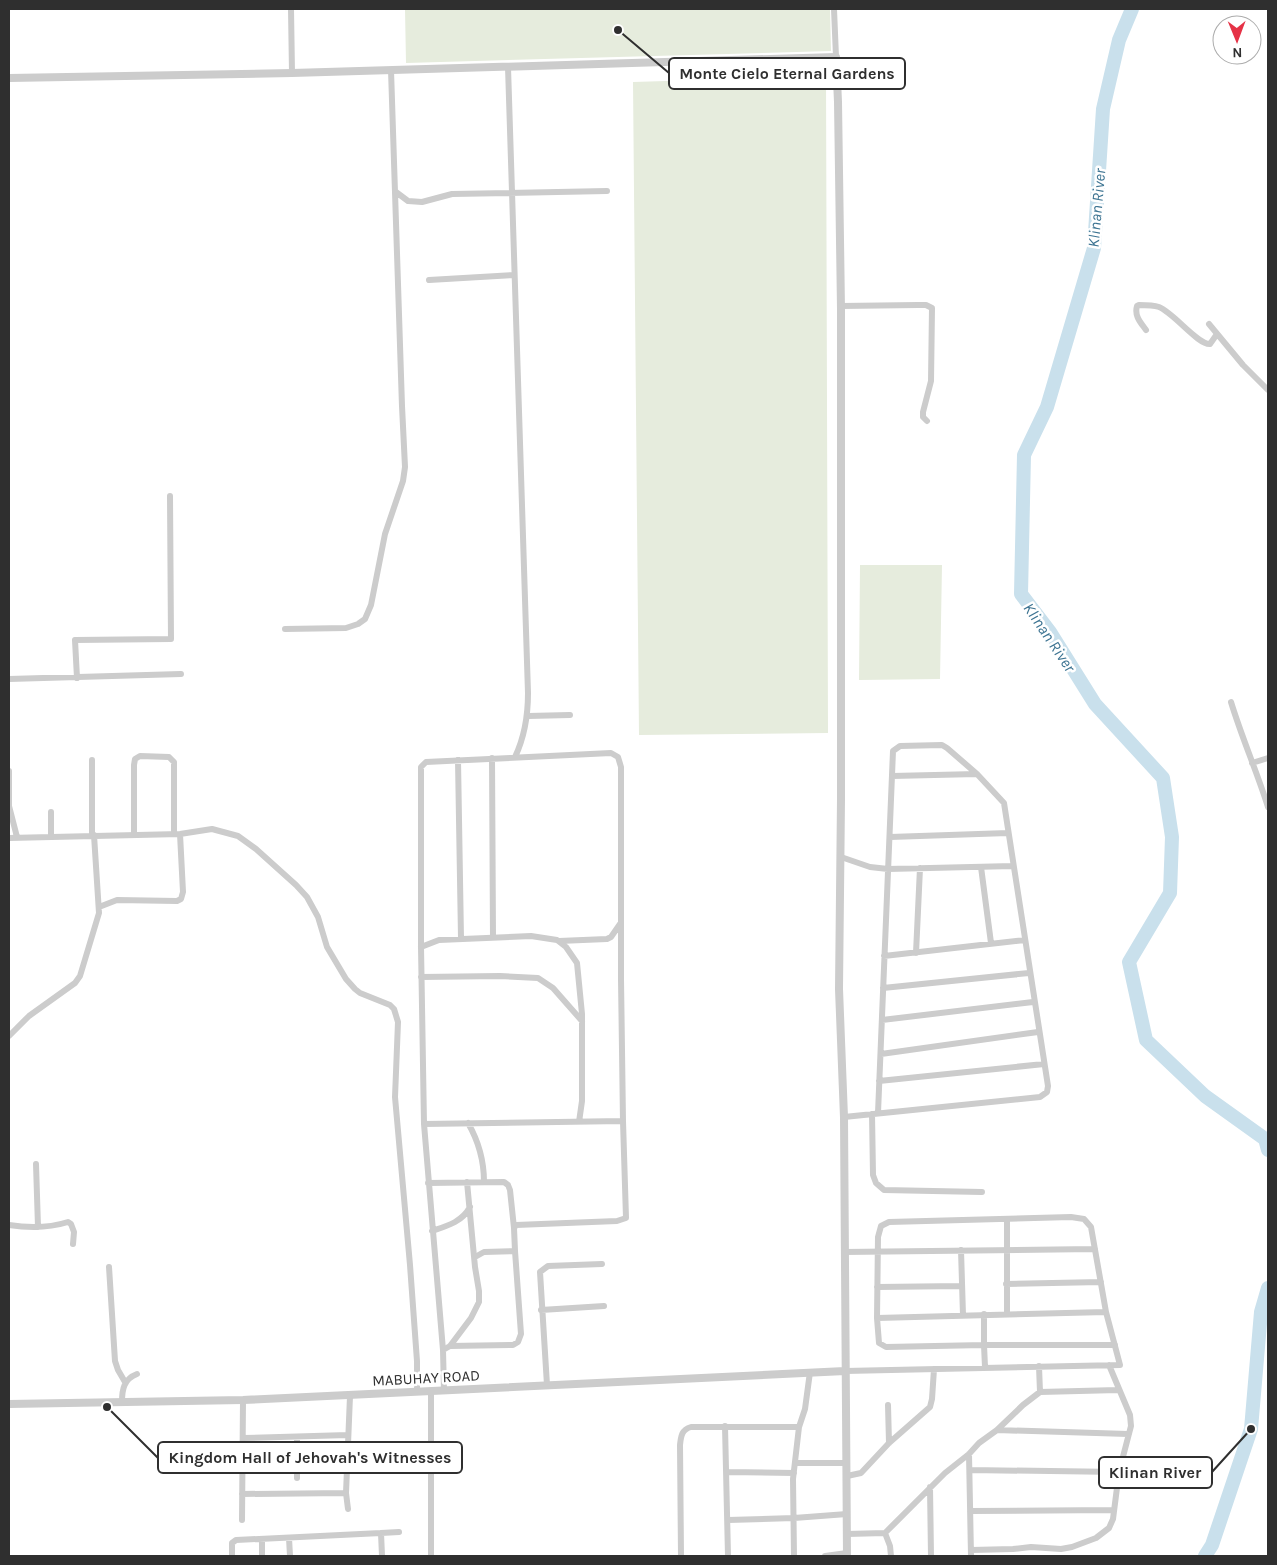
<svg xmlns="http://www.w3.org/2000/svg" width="1277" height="1565" font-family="Karla,sans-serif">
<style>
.green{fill:#e6ecdd}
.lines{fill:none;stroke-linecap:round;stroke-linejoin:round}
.river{stroke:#c9e0ec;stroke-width:14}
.minor{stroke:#ccc;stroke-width:6}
.tertiary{stroke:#ccc;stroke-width:8}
.labels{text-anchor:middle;stroke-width:5;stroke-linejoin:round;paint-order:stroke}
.street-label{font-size:15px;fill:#2f2f2f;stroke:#fff}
.water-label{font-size:16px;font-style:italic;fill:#3d7492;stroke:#fff}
.leader{fill:none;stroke:#2f2f2f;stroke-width:2}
.callout-dot{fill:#2f2f2f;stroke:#fff;stroke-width:2}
.callout{fill:#fff;stroke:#2f2f2f;stroke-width:2}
.callout-label{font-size:16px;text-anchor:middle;font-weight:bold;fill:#2f2f2f}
</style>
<rect width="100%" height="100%" fill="#fff"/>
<path class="green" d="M405 9H830L831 51 406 63Z
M826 76 828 733 639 735 633 82Z
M860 565H942L940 679 859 680Z"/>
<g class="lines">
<path class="river" d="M1132 9 1119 40 1103 109 1094 248 1047 407 1024 455 1021 594 1050 632 1095 704 1163 778 1172 837 1170 893 1129 962 1146 1040 1205 1096 1265 1139 1268 1150
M1205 1556 1212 1545 1251 1429 1261 1312 1268 1288"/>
<path class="minor" d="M291 9 292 73
M834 9 836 57
M508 67 528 693C528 716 525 736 515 757
M396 192 408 201 422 202 452 194 607 191
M429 280 514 275
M841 306 918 305H926L932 308 931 381 923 412V417L927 421
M1209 324 1243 365 1268 390
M1146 330C1141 323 1134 316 1137 306L1139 305C1146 305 1153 305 1159 307 1174 313 1198 345 1210 344L1217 334
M285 629 346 628 358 624 365 619 371 605 385 534 403 481 405 467 402 406 391 70
M77 678 75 640 171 639 170 496
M9 679 181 674
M1231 702C1242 738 1257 772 1268 807
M528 716 570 715
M492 758 493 937
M92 760V835
M458 760 461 938
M1252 763 1268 758
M9 771V806L17 837
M892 776 977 774
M134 835V765L135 759 140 756 169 757 174 762V834
M51 837V812
M890 837 1008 833
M9 838 180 834 212 829 238 836 256 849 296 885 307 897 318 917 327 947 346 979 355 989 360 993 390 1005 394 1009 398 1022 395 1097 410 1265 417 1361V1392
M841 857 870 867 888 869 1013 866
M981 867 991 943
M99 907 117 900 177 901 181 899 183 892 180 834
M559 941 607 939 611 937 620 924
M421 947 439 940 531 936 557 940 566 947 577 963 582 1014V1101L579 1122
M916 953 920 868
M884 956 1025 940
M421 977 500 976 538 978 553 988 582 1021
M883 988 1029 973
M882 1020 1033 1002
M9 1036 29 1016 75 983 80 976 99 913 94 835
M881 1054 1038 1032
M879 1081 1044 1064
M872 1114 873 1175 876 1183 884 1190 982 1192
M844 1117 1040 1097 1047 1092 1048 1086 1004 803 977 774 947 748 942 745 900 746 893 751 878 1113
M468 1123C479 1142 484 1160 484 1182
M424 1124 623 1121 621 979V767L618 757 611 753 426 762 421 767V947L424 1124 443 1350
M36 1164 38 1227
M428 1183 504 1182 508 1185 510 1190 514 1228
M9 1225C28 1228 49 1228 68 1222L71 1224 74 1232 73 1244
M432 1231C447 1226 462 1222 470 1207
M961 1250 963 1315
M844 1252 1095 1249
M475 1257 484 1252 515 1251 514 1228 516 1225 617 1221 626 1218 623 1121
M109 1267 115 1361 118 1370 125 1382
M1006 1284 1101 1282
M877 1287 962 1286
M541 1310 604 1306
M984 1314V1345H1115
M1007 1314V1219
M877 1318 1106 1312
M450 1346 513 1345 518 1342 521 1334 515 1251
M1039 1366 1040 1392
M845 1371 1120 1365 1106 1312 1091 1227 1084 1219 1071 1217 889 1222 881 1226 878 1237 877 1318 879 1343 886 1347 984 1345 985 1367
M547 1385 540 1272 548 1266 602 1264
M444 1391 443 1350 450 1346 471 1318 479 1302V1291L475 1267 467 1182
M122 1402C122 1389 124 1379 137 1374
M888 1405 889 1443
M725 1426 728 1556
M997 1430 1128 1434
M297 1437V1478
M243 1438 348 1435
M969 1454 971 1556
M796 1463H847
M970 1470 1119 1472
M727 1472 794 1473
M847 1476 861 1473 889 1443 930 1407 932 1399 934 1369
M930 1487 931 1556
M242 1494 346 1493
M348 1509 346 1493 350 1396
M970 1511 1114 1510
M242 1520 243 1400
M728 1520 794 1518 847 1514
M381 1533 399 1532
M885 1533 890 1546 891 1556
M847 1534 885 1533 945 1473 969 1454 979 1443 997 1430 1023 1405 1040 1392 1118 1390
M289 1538 290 1556
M262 1539V1556
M971 1550 1013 1549 1031 1547 1061 1549 1072 1547 1096 1538 1109 1528 1113 1519 1119 1472 1131 1426 1130 1415 1109 1365
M232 1556V1543L236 1540 381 1533 382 1556
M431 1556V1392
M681 1556 680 1445C681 1437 681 1430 691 1427H799
M794 1556 793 1479 799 1427 805 1409 810 1372
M825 1556 847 1553"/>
<path class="tertiary" d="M9 78 292 73 836 57 838 102 841 309V799L839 989 844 1117 847 1556
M9 1404 243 1400 845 1371"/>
</g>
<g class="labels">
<g class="street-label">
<text transform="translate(426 1378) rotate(-3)" y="5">MABUHAY ROAD</text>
</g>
<g class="water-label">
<text transform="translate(1096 208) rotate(-85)" y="6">Klinan River</text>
<text transform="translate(1050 637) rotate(56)" y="6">Klinan River</text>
</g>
</g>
<path class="leader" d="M618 30L669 73M107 1407L158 1458M1251 1429L1212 1472"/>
<g class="callout-dot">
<circle cx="618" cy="30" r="5"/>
<circle cx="107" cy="1407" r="5"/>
<circle cx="1251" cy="1429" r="5"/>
</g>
<g class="callout">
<rect x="669" y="58" width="236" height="31" rx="5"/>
<rect x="158" y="1442" width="304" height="31" rx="5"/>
<rect x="1099" y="1457" width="113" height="31" rx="5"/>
</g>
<g class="callout-label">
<text x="787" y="79">Monte Cielo Eternal Gardens</text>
<text x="310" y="1463">Kingdom Hall of Jehovah's Witnesses</text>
<text x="1155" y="1478">Klinan River</text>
</g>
<rect width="1277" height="1565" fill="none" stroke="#2f2f2f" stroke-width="20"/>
<g transform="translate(1237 40) rotate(179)"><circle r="24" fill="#ffffff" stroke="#acacac"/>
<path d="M0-4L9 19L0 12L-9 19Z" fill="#e53246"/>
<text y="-8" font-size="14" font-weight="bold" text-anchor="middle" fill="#2f2f2f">N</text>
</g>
</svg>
